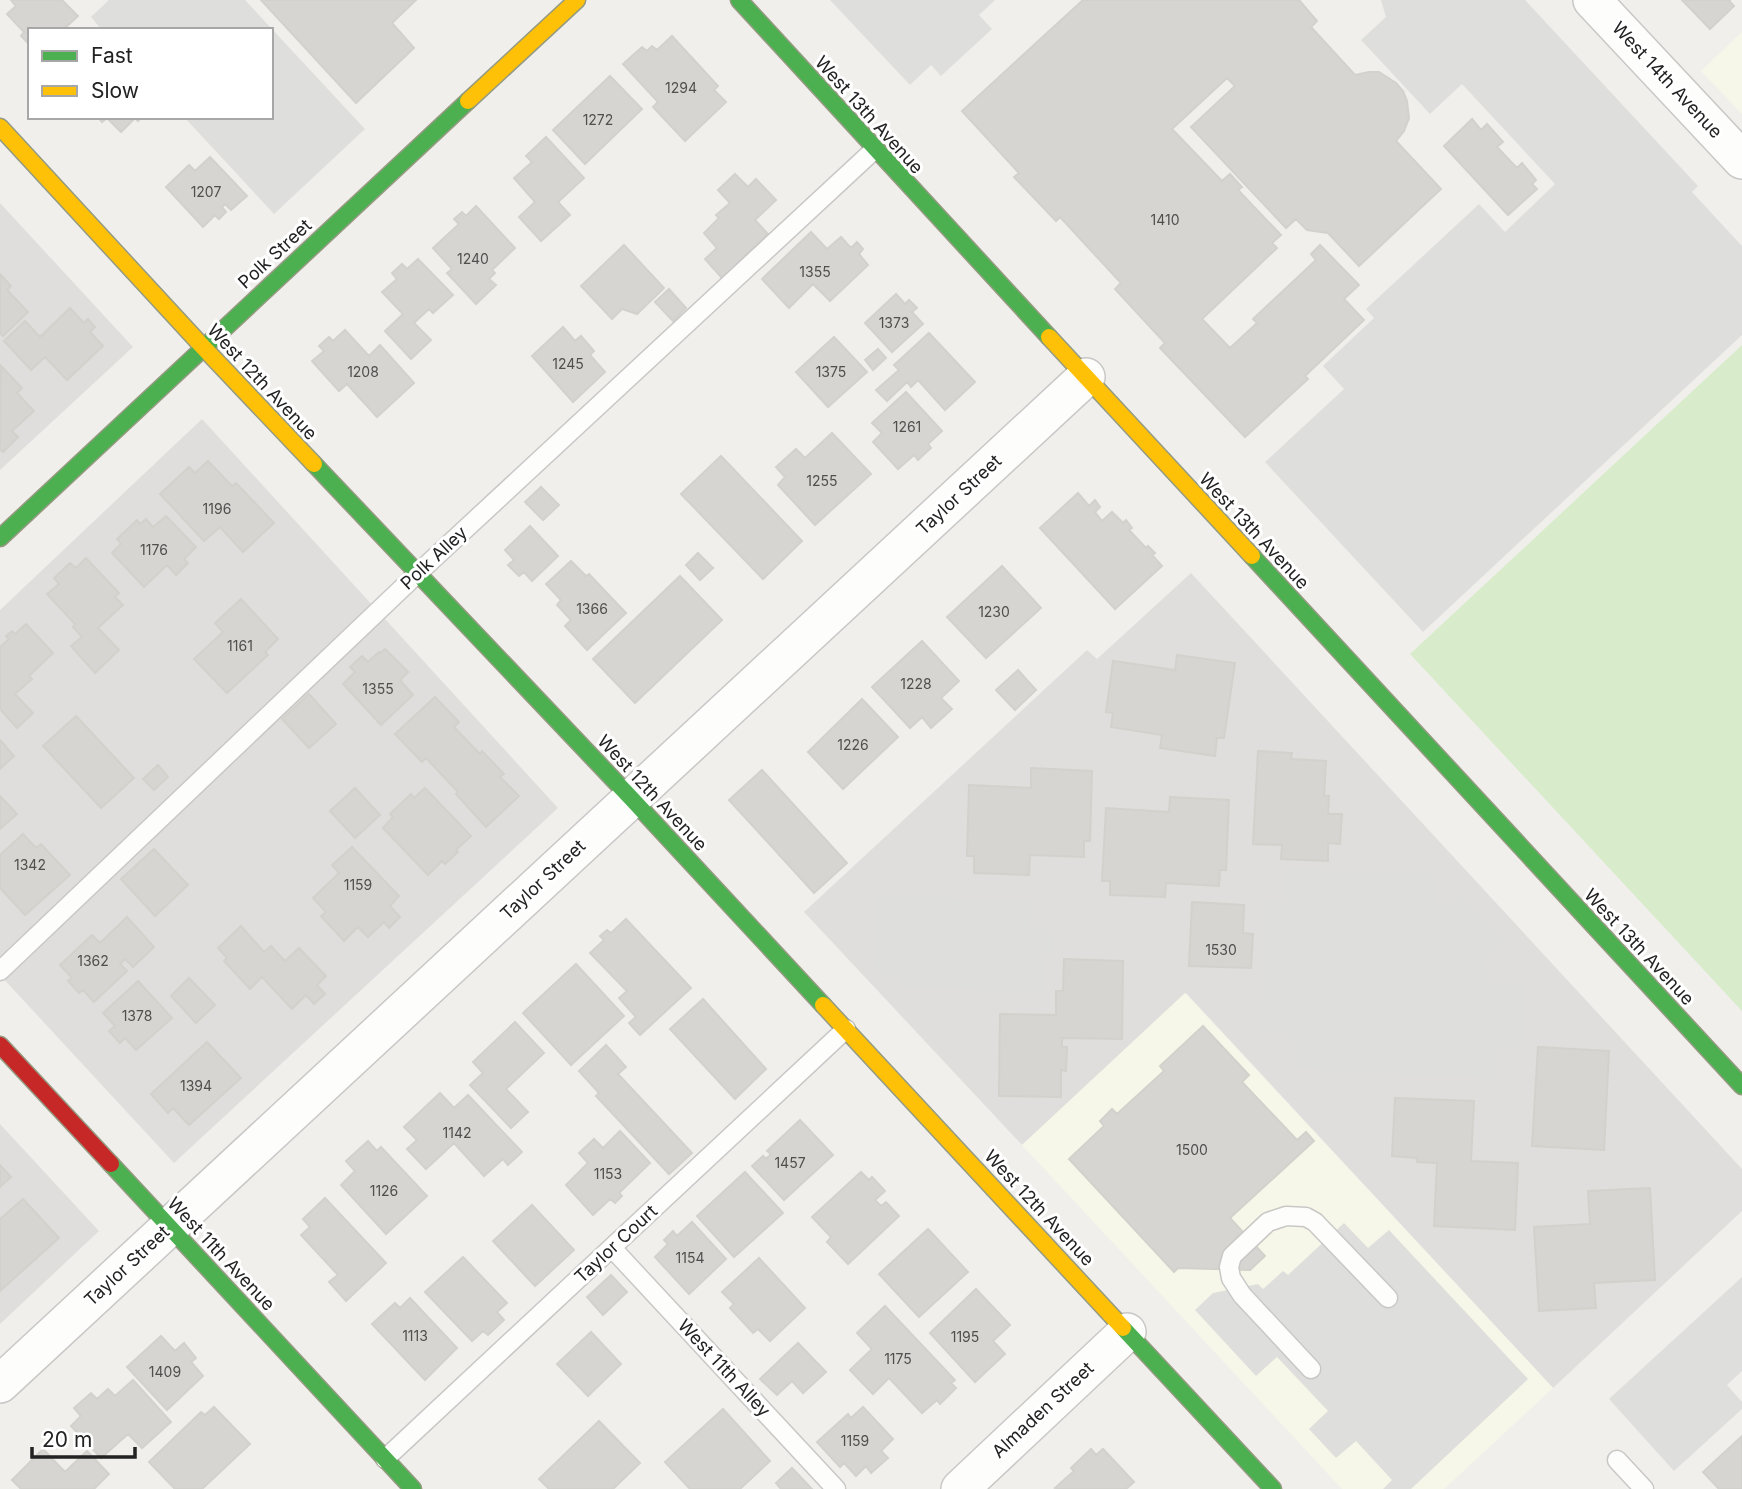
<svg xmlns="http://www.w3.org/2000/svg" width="1742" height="1489" font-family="Inter,sans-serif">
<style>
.residential{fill:#dfdedc}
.education{fill:#f6f7e8}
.religious{fill:#dededc}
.grass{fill:#d8eccb}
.building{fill:#d7d5d2;stroke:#d3d1cc;stroke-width:2}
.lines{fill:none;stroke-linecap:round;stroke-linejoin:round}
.lane-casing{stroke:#c9c8c7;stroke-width:21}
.street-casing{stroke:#c9c8c7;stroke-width:40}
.fast-casing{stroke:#959a82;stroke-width:19}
.slow-casing{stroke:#959a82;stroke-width:19}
.jam-casing{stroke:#959a82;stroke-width:19}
.lane{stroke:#fdfdfc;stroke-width:18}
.street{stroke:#fdfdfc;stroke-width:37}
.fast{stroke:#4caf50;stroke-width:16}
.slow{stroke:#ffc107;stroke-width:16}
.jam{stroke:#c62828;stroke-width:16}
.labels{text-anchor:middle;stroke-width:6;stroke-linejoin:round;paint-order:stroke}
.number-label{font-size:14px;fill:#4f4f4e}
.street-label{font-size:18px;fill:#222;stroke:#fff}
</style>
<rect width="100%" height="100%" fill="#f0efeb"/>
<path class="residential" d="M0 203 133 347 0 470Z
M202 419 558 808 174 1163 0 975V610Z
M1191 573 1742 1169V1211L1553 1388 1186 993 1022 1145 804 912 1087 650 1097 659Z
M0 1124 99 1231 0 1324Z"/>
<path class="education" d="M1742 32V114L1701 71Z
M1185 993 1553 1388 1444 1489H1342L1022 1145Z"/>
<path class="religious" d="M109 0H245L365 129 274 214 184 117H271V30H102L91 17Z
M830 0H995L979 15 992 29 941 76 931 65 910 85Z
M1381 0H1525L1698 186 1692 192 1742 246V335L1423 632 1265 462 1344 389 1323 366 1374 318 1366 309 1479 204 1505 232 1555 184 1462 84 1430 114 1361 40 1386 17Z
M1286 869 1435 874V905H1448L1462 892 1505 939 1481 961 1490 971 1489 983 1525 985 1522 1047 1496 1046 1495 1079 1297 1069 1298 1047 1285 1033 1261 1032 1266 900 1285 901Z
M877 896 1031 900 1030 929 1054 930V954L1043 955 1042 992 900 988 899 975 874 974Z
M1344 1223 1368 1248 1389 1230 1528 1379 1411 1489H1383L1392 1480 1356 1441 1336 1458 1309 1429 1328 1411 1277 1357 1256 1376 1195 1310 1213 1293 1258 1284 1263 1289 1283 1271 1288 1275Z
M1742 1277V1371L1727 1385 1742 1402V1409L1674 1471 1609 1399Z"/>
<path class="grass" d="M1742 345V1011L1410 654Z"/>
<path class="building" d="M11 0H62L78 16 63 30H30V45L21 36 24 32 7 14 16 6Z
M261 0H416L392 23 414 48 356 103Z
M1083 0H1299L1317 21 1311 27 1355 75 1369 72H1379L1396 83 1403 91 1407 101 1409 118 1404 131 1396 141 1441 189 1359 266 1328 233 1307 230 1296 219 1286 228 1191 127 1235 86 1227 78 1172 129 1222 181 1230 174 1242 187 1238 190 1281 235 1272 243 1277 248 1202 319 1230 348 1257 323 1253 319 1316 260 1311 254 1320 245 1359 285 1344 299 1364 320 1305 376 1308 379 1245 437 1160 348 1165 343 1115 289 1121 283 1060 217 1056 221 1014 177 1019 173 962 111Z
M1682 0H1730L1729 1 1734 6 1710 29Z
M672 36 718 86 714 90 726 102 685 141 653 107 658 102 623 64 642 47 647 51 652 46 657 50Z
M610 76 642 109 585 164 553 130Z
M98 117H142L138 121 135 118 121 132 107 118 102 122Z
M1472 119 1481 130 1487 124 1503 142 1497 147 1517 168 1522 163 1536 180 1532 184 1537 189 1508 215 1444 146Z
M546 137 584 178 558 202 570 215 541 241 519 217 535 202 514 178 532 162 526 156Z
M210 157 247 196 231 210 225 204 222 207 226 212 219 219 215 215 203 227 166 187 189 165 195 171Z
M735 174 748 187 756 179 776 200 755 220 768 234 722 278 705 259 717 248 704 233 719 218 716 215 730 203 718 190Z
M476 206 515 248 492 270 495 273 489 279 496 285 476 304 447 273 452 269 433 248 459 224 454 219 462 212 466 216Z
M811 232 827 249 841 237 851 248 857 242 863 249 859 254 868 265 830 301 813 284 789 308 762 279Z
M624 245 664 288 637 314 622 309 612 319 581 286Z
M418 259 453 295 433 313 429 309 414 323 431 340 411 359 385 331 403 314 382 292 397 279 392 273 402 264 407 269Z
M0 274 11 286 7 290 28 312 3 336 0 333Z
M669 289 686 308 673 321 655 302Z
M896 294 905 304 909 300 917 308 912 312 923 324 892 352 865 323Z
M70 308 84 323 88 319 95 327 90 332 103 346 67 380 45 357 31 370 4 341 25 321 40 337Z
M563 327 575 341 581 336 594 351 590 355 605 372 573 402 532 356Z
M345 330 369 356 380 345 414 383 377 417 347 384 339 391 312 361 324 351 319 346 329 337 333 341Z
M929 333 975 382 945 410 918 380 911 387 907 382 887 401 876 390 899 370 894 365Z
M834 337 867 372 828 407 796 372Z
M878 349 886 358 873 370 865 360Z
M1 366 22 388 17 393 34 411 12 431 18 437 3 452 0 449Z
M906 392 942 431 928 444 931 448 918 460 914 455 898 469 873 442 882 433 872 423Z
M832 433 871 474 815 525 778 485 785 477 776 467 796 449 805 458Z
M721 456 802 541 763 579 681 494Z
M208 461 232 486 236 483 274 523 243 552 220 527 204 541 160 494 189 467 195 473Z
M541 487 559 505 543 520 525 502Z
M1078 493 1089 506 1095 500 1100 507 1095 512 1102 521 1112 512 1123 523 1126 520 1132 528 1129 530 1146 548 1148 546 1155 553 1152 555 1162 566 1115 609 1040 528Z
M166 516 196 547 184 559 188 563 176 575 167 565 144 587 112 553 121 544 117 539 137 520 140 524 146 519 153 527Z
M530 526 558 556 532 581 524 572 519 576 508 565 514 560 505 550Z
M698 553 713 568 700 580 686 565Z
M86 558 119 593 115 597 123 605 98 628 119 650 95 673 71 646 82 637 73 627 75 624 47 594 59 584 54 578 70 563 76 568Z
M571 561 586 576 589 574 626 613 587 650 565 626 571 620 557 605 561 600 546 584Z
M1002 566 1041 608 986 658 947 617Z
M680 576 722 620 635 703 593 659Z
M241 599 278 639 265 652 268 655 227 693 194 659 223 632 215 623Z
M26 624 53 653 29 676 32 679 15 694 33 713 17 728 0 709V647L9 639 6 636 12 631 15 634Z
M922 641 959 681 941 698 952 709 931 728 922 717 910 728 872 687Z
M385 649 408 672 400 680 413 695 381 725 343 684 355 672 350 667 362 656 368 662 379 652 380 653Z
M1177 655 1235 663 1224 738H1217L1215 756 1160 748 1162 735 1111 727 1113 713 1106 712 1113 661 1175 670Z
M1018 670 1036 690 1015 710 996 690Z
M309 694 336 724 309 748 282 719Z
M435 697 459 722 454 727 480 754 482 751 504 774 500 777 519 796 486 827 456 794 458 792 426 758 422 762 395 734Z
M862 699 898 737 843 789 808 752Z
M76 716 134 778 101 808 43 746Z
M0 740 14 756 0 769Z
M1258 751 1292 753 1291 759 1326 761 1324 796H1329L1328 814H1342L1340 844 1328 843V861L1281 859 1282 845 1253 844Z
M158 765 168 777 154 790 143 779Z
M1031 768 1092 771 1090 841H1084V857L1030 855 1029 875 974 873V856H967L969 785 1031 788Z
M762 770 847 863 814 893 729 800Z
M355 788 380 815 355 838 330 811Z
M425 788 471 836 456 850 458 852 445 864 442 861 428 875 383 828 393 817 390 814 411 794 414 798Z
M0 796 17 814 0 829Z
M1170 797 1229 800 1226 870H1220L1219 886 1166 883 1165 897 1110 895V881H1102L1106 808 1169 812Z
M23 834 36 848 41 844 70 875 25 915 0 888V855Z
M352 847 399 896 390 906 400 917 389 928 384 922 368 937 358 927 344 941 321 916 326 912 313 898 339 873 332 865Z
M154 849 188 885 155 916 121 879Z
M1192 902 1244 905 1243 933 1253 934 1251 968 1189 966Z
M127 917 154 947 133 967 125 959 120 964 127 971 94 1002 83 990 79 993 68 981 72 978 60 965 92 935 100 943Z
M626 919 691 988 640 1035 629 1023 636 1017 619 998 627 991 590 953 604 940 600 936 607 930 611 933Z
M241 926 264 952 271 946 285 961 299 948 326 976 317 985 325 994 314 1004 306 995 292 1009 262 977 250 989 224 961 227 958 218 948Z
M1064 959 1123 961 1122 1039 1062 1038V1047H1067L1066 1071 1061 1070V1097L999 1096 1000 1014 1056 1015V991H1063Z
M576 964 624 1016 571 1065 523 1013Z
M189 978 215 1005 196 1023 171 996Z
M138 981 172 1018 136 1050 125 1038 120 1043 109 1031 115 1026 103 1013Z
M703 999 766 1069 735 1099 670 1029Z
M515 1022 544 1053 506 1089 528 1112 511 1128 470 1085 483 1073 473 1062Z
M1203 1026 1249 1075 1242 1082 1297 1140 1306 1132 1314 1141 1230 1218 1265 1256 1250 1270 1178 1268 1174 1272 1069 1159 1104 1126 1100 1121 1112 1109 1117 1114 1164 1071 1160 1066Z
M207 1042 241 1078 189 1125 173 1108 168 1113 151 1094Z
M606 1045 626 1067 618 1074 692 1153 669 1174 596 1096 599 1093 579 1071Z
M1538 1047 1609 1051 1604 1150 1532 1146Z
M440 1093 454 1108 468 1095 522 1152 508 1165 503 1159 484 1176 454 1143 426 1169 407 1149 417 1140 404 1127Z
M1395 1098 1474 1101 1471 1161 1518 1163 1515 1230 1434 1226 1437 1163 1417 1162V1158L1392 1156Z
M800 1120 833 1155 784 1200 752 1166 763 1156 766 1159 771 1154 767 1151Z
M620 1131 650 1163 619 1193 622 1196 615 1203 610 1199 593 1215 566 1185 588 1163 579 1153 594 1139 603 1148Z
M368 1141 377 1151 381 1147 427 1196 386 1234 341 1185 355 1171 346 1161Z
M0 1165 11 1177 0 1187Z
M745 1172 783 1213 734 1257 697 1216Z
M861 1172 869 1180 872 1177 885 1191 875 1200 881 1206 886 1202 899 1216 848 1264 827 1242 831 1237 812 1217Z
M1650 1188 1655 1280 1594 1283 1596 1308 1539 1311 1534 1227 1590 1224 1588 1191Z
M325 1198 386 1263 346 1301 329 1282 338 1275 301 1235 310 1227 303 1219Z
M23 1199 59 1238 0 1291V1219Z
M532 1205 574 1250 535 1286 493 1241Z
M692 1222 726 1259 689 1294 655 1257 668 1244 664 1240 673 1231 677 1236Z
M928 1229 968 1272 919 1317 879 1274Z
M463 1257 507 1303 497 1312 504 1320 488 1335 483 1331 472 1341 425 1292Z
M759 1258 805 1308 770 1341 758 1329 753 1333 730 1308 734 1304 722 1292Z
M611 1275 627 1292 603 1315 587 1297Z
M976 1289 1010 1325 993 1341 1005 1354 975 1382 930 1333Z
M410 1298 457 1348 425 1380 372 1324 395 1303 400 1308Z
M885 1306 955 1380 951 1383 956 1388 940 1404 937 1400 922 1413 889 1378 873 1394 850 1370 872 1349 857 1333Z
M591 1332 621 1364 588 1396 557 1364Z
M161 1336 175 1351 184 1343 196 1358 191 1362 203 1376 167 1410 127 1367Z
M798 1343 826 1372 803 1393 792 1381 777 1395 760 1379Z
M133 1380 171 1422 142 1448 128 1434 101 1458 71 1426 81 1416 74 1408 91 1393 97 1399 108 1389 115 1396Z
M214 1407 250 1444 202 1489H175L149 1462 201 1412 205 1415Z
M863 1407 893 1439 881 1451 888 1458 871 1473 866 1466 856 1476 844 1463 840 1467 817 1442 848 1414 851 1418Z
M723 1409 770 1461 740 1489H690L665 1462Z
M599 1421 640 1463 613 1489H549L539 1479Z
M1742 1436V1489H1719L1703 1472Z
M43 1449 65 1472 87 1451 109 1474 94 1489H21L12 1480Z
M1091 1449 1096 1455 1103 1449 1134 1482 1126 1489H1057L1055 1488 1074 1471 1071 1468Z
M792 1468 812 1489H781L776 1483Z"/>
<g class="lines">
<defs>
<path id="lane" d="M0 971 418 573 874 150
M612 1248 836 1489
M1311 1369 1242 1295 1231 1278 1229 1267 1232 1256 1268 1222 1286 1216 1306 1217 1315 1222 1388 1298
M385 1459 846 1029
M1617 1460 1644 1489"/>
<path id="street" d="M1592 0 1742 160
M0 1384 1086 377
M960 1489 1127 1332"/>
<path id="fast" d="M739 0 1049 337
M314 464 631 798 823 1005
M0 538 468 101
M1252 556 1742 1086
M111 1164 413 1489
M1123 1328 1273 1489"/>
<path id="slow" d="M468 101 577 0
M0 127 203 347 314 464
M1049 337 1252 556
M823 1005 1123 1328"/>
<path id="jam" d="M0 1045 111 1164"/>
</defs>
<use href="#lane" class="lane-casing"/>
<use href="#street" class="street-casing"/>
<use href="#fast" class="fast-casing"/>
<use href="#slow" class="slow-casing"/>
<use href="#jam" class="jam-casing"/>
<use href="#lane" class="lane"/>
<use href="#street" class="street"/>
<use href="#fast" class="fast"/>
<use href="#slow" class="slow"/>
<use href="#jam" class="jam"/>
</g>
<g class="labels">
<g class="number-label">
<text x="681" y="93">1294</text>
<text x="598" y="125">1272</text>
<text x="206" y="197">1207</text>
<text x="1165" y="225">1410</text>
<text x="473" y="264">1240</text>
<text x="815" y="277">1355</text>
<text x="894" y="328">1373</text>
<text x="568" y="369">1245</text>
<text x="363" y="377">1208</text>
<text x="831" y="377">1375</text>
<text x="907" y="432">1261</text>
<text x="822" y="486">1255</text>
<text x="217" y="514">1196</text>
<text x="154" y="555">1176</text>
<text x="592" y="614">1366</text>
<text x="994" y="617">1230</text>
<text x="240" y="651">1161</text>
<text x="916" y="689">1228</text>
<text x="378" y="694">1355</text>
<text x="853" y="750">1226</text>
<text x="30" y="870">1342</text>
<text x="358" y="890">1159</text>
<text x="1221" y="955">1530</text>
<text x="93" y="966">1362</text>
<text x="137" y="1021">1378</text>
<text x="196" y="1091">1394</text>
<text x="457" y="1138">1142</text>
<text x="1192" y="1155">1500</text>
<text x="790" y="1168">1457</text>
<text x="608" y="1179">1153</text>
<text x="384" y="1196">1126</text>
<text x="690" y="1263">1154</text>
<text x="415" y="1341">1113</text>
<text x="965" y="1342">1195</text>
<text x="898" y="1364">1175</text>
<text x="165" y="1377">1409</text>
<text x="855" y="1446">1159</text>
</g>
<g class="street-label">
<text transform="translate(1667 80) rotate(47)" y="6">West 14th Avenue</text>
<text transform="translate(869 115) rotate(48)" y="6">West 13th Avenue</text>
<text transform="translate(275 254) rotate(-43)" y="6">Polk Street</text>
<text transform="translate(262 382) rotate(47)" y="6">West 12th Avenue</text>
<text transform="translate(959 495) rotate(-43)" y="6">Taylor Street</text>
<text transform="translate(1254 531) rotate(47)" y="6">West 13th Avenue</text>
<text transform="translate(434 558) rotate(-43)" y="6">Polk Alley</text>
<text transform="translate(652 793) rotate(47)" y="6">West 12th Avenue</text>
<text transform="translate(543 880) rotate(-43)" y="6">Taylor Street</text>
<text transform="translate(1639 947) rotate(47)" y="6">West 13th Avenue</text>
<text transform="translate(1039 1208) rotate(47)" y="6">West 12th Avenue</text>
<text transform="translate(616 1244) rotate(-43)" y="6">Taylor Court</text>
<text transform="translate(221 1254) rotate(47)" y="6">West 11th Avenue</text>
<text transform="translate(127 1266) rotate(-43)" y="6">Taylor Street</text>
<text transform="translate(724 1368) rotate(47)" y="6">West 11th Alley</text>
<text transform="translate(1043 1410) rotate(-43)" y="6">Almaden Street</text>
</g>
</g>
<rect x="28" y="28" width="245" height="91" fill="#ffffff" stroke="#a7a7a7" stroke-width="2"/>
<rect x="42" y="51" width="35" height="10" fill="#4caf50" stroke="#a7a7a7" stroke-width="2"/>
<text x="91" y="63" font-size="21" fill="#222222">Fast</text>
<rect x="42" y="86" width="35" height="10" fill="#ffc107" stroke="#a7a7a7" stroke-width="2"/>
<text x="91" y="98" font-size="21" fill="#222222">Slow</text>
<path d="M32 1447v10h103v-10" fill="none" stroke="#222222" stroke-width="3.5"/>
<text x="42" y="1447" font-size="21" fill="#222222" stroke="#ffffff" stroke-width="5" paint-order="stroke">20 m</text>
</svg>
